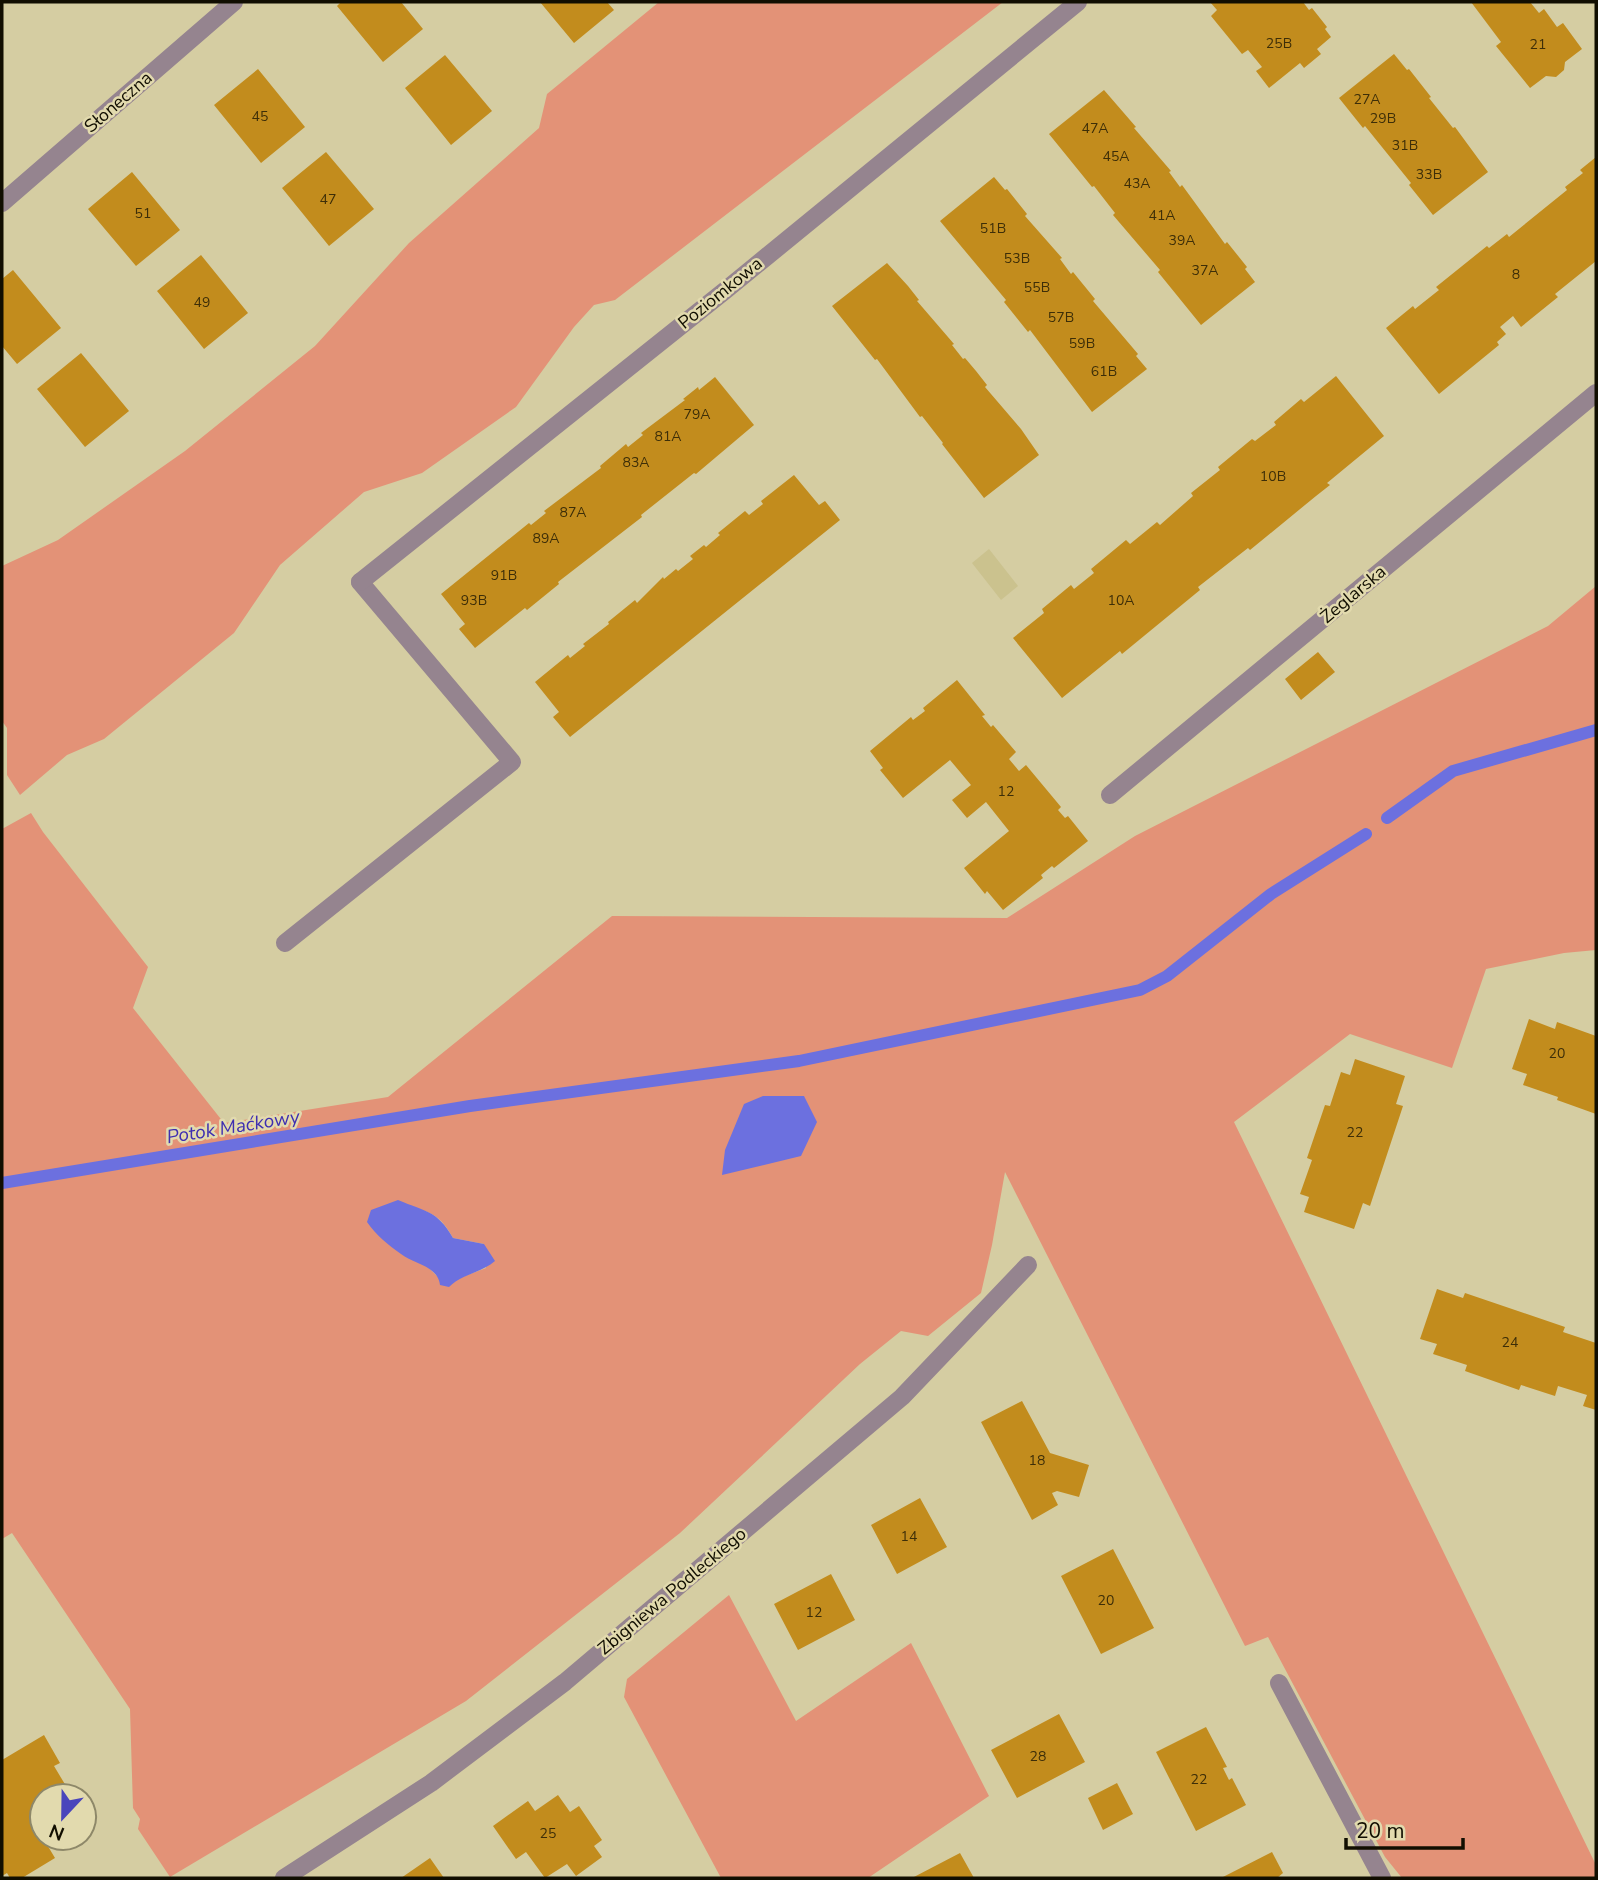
<svg xmlns="http://www.w3.org/2000/svg" width="1598" height="1880" font-family="'Nunito Sans',sans-serif">
<style>
.built{fill:#cbc28e}
.green{fill:#e39277;fill-rule:evenodd}
.water{fill:#6c70df}
.lines{fill:none;stroke-linecap:round;stroke-linejoin:round}
.stream{stroke:#6c70df;stroke-width:12}
.building{fill:#c28c1d}
.service{stroke:#95848f;stroke-width:18}
.minor{stroke:#95848f;stroke-width:18}
.labels{text-anchor:middle;stroke-width:5;stroke-linejoin:round;paint-order:stroke}
.number-label{font-size:14px;fill:#3d2e08}
.street-label{font-size:18px;fill:#110e01;stroke:#e2daae}
.water-label{font-size:19px;font-style:italic;fill:#3e2eb1;stroke:#e2daae}
</style>
<rect width="100%" height="100%" fill="#d5cda2"/>
<path class="built" d="M989 549 1018 586 1001 600 972 563Z"/>
<path class="green" d="M659 2H1003L615 300 594 305 574 327 516 407 422 473 364 492 280 565 234 633 104 739 67 755 20 795 7 775V728L2 721V566L58 540 185 451 315 346 409 243 539 128 547 94Z
M1596 586V950L1564 953 1486 969 1452 1068 1350 1034 1234 1122 1596 1865V1878H1402L1385 1857 1268 1637 1245 1646 1005 1172 992 1245 981 1293 928 1336 901 1331 860 1364 680 1533 466 1701 170 1877 138 1829 140 1819 133 1808 130 1709 12 1533 2 1539V829L31 813 43 832 148 967 133 1008 224 1123 388 1097 612 916 1007 918 1135 836 1548 626ZM425 1211C440 1217 445 1224 453 1238L484 1244 486 1268 457 1279 439 1278 430 1269Z
M729 1595 796 1721 911 1643 989 1796 868 1878H721L624 1697 627 1679Z"/>
<path class="water" d="M763 1096H804L817 1122 801 1156 722 1175 725 1150 744 1104Z
M398 1200C426 1212 437 1210 453 1238L484 1244 495 1261C481 1273 462 1274 449 1287L440 1285C438 1266 414 1264 401 1254 388 1245 376 1235 367 1222L371 1210Z"/>
<g class="lines">
<path class="stream" d="M1387 818 1453 771 1596 730
M2 1183 470 1106 799 1061 1140 990 1167 976 1271 894 1366 834"/>
</g>
<path class="building" d="M341 2H401L423 29 383 62 337 6Z
M540 2H607L614 10 574 43Z
M1210 2H1303L1309 10 1312 8 1327 27 1325 29 1331 37 1317 49 1321 54 1304 68 1300 63 1269 88 1256 71 1262 67 1248 50 1242 54 1211 16 1217 10Z
M1471 2H1530L1539 13 1544 9 1557 27 1563 23 1582 49 1565 62 1564 70 1556 77 1546 76 1530 88 1496 46 1501 42Z
M1394 54 1407 70 1409 69 1431 97 1429 98 1453 128 1455 127 1488 172 1433 215 1409 185 1411 183 1365 126 1363 128 1339 98Z
M445 55 492 111 451 145 405 88Z
M258 69 305 127 261 163 214 105Z
M1104 90 1136 127 1134 128 1171 171 1169 172 1180 187 1182 185 1225 244 1227 242 1247 267 1245 269 1255 282 1201 325 1158 272 1160 270 1113 215 1115 213 1094 186 1092 187 1049 134Z
M326 152 374 209 329 246 282 188Z
M1596 157V261L1555 294 1558 297 1521 327 1513 316 1500 327 1506 334 1497 342 1499 345 1439 394 1386 328 1413 306 1415 309 1439 290 1436 287 1487 246 1489 248 1507 234 1509 237 1567 190 1565 187 1583 173 1580 170Z
M132 172 180 230 136 266 88 209Z
M994 177 1005 190 1007 189 1027 214 1025 216 1062 258 1060 259 1071 274 1073 272 1095 299 1093 301 1138 354 1136 356 1147 369 1092 412 1030 330 1028 332 1004 302 1006 300 940 221Z
M201 255 248 313 204 349 157 291Z
M887 263 908 286 919 300 917 301 954 344 952 345 963 359 965 358 976 371 987 385 985 387 1021 429 1039 455 984 498 942 444 943 443 922 416 920 417 877 359 875 360 832 306Z
M13 270 61 328 17 364 2 346V279Z
M81 353 129 411 85 447 37 389Z
M1336 376 1384 436 1327 483 1330 485 1316 496 1250 550 1248 548 1198 587 1200 590 1122 654 1120 651 1062 698 1013 638 1044 613 1042 609 1071 585 1074 589 1094 573 1091 569 1126 540 1130 544 1157 522 1160 525 1193 496 1191 493 1220 470 1218 467 1252 439 1255 441 1276 425 1274 422 1301 399 1304 402Z
M715 377 754 425 696 474 694 473 641 515 642 517 558 582 559 584 527 610 525 608 475 648 459 629 465 624 441 594 529 523 531 525 546 513 544 511 601 468 600 466 626 444 628 447 643 435 641 433 685 400 683 399 698 387 699 390Z
M794 475 819 505 825 501 840 520 570 737 553 717 559 712 535 682 568 655 570 658 585 646 583 644 609 624 608 622 635 600 637 603 663 577 664 579 676 569 678 571 693 559 690 556 704 545 706 547 720 535 718 533 745 511 749 515 763 504 761 501Z
M1318 652 1335 672 1301 700 1285 679Z
M957 680 985 715 982 716 991 727 993 725 1016 752 1009 759 1019 771 1026 765 1061 807 1058 810 1065 818 1068 816 1088 841 1054 868 1052 866 1041 875 1043 878 1003 910 987 891 985 894 964 868 1009 831 986 802 967 818 952 800 971 785 950 760 903 798 880 770 883 768 870 751 911 717 913 720 925 711 923 708Z
M1529 1019 1555 1029 1557 1022 1596 1036V1114L1557 1100 1558 1097 1523 1085 1527 1074 1512 1069Z
M1355 1059 1405 1076 1396 1104 1403 1106 1370 1206 1363 1203 1354 1229 1304 1212 1309 1197 1300 1194 1312 1160 1307 1158 1325 1105 1330 1106 1341 1072 1350 1075Z
M1437 1289 1463 1298 1465 1293 1565 1327 1563 1332 1596 1343V1410L1583 1406 1587 1395 1558 1386 1555 1396 1521 1385 1519 1390 1465 1371 1467 1365 1433 1354 1437 1344 1420 1339Z
M1022 1401 1050 1453 1089 1465 1079 1497 1057 1491 1052 1493 1058 1505 1032 1520 981 1422Z
M920 1498 947 1547 897 1574 871 1525Z
M1113 1549 1154 1628 1101 1654 1061 1576Z
M831 1574 855 1620 798 1650 774 1604Z
M1059 1714 1085 1762 1017 1798 991 1750Z
M1206 1727 1227 1767 1223 1768 1229 1780 1232 1778 1246 1805 1196 1831 1156 1752Z
M44 1735 60 1763 54 1766 72 1796H42V1819L34 1823 55 1858 22 1878H10L7 1873 2 1876V1760Z
M1117 1783 1133 1814 1103 1830 1088 1798Z
M558 1795 570 1812 579 1806 602 1840 594 1846 602 1857 576 1876 567 1864 545 1878 526 1852 516 1859 493 1826 528 1801 535 1811Z
M1272 1852 1283 1873 1277 1878H1221Z
M960 1853 974 1878H912Z
M430 1858 444 1878H401Z"/>
<g class="lines">
<path class="service" d="M285 943 512 762 360 582
M1279 1683 1382 1878"/>
<path class="minor" d="M2 203 234 2
M360 582 727 289 1078 2
M1110 795 1596 393
M284 1878 431 1783 565 1682 902 1397 1028 1265"/>
</g>
<g class="labels">
<g class="number-label">
<text x="1279" y="48">25B</text>
<text x="1538" y="49">21</text>
<text x="1367" y="104">27A</text>
<text x="260" y="121">45</text>
<text x="1383" y="123">29B</text>
<text x="1095" y="133">47A</text>
<text x="1405" y="150">31B</text>
<text x="1116" y="161">45A</text>
<text x="1429" y="179">33B</text>
<text x="1137" y="188">43A</text>
<text x="328" y="204">47</text>
<text x="143" y="218">51</text>
<text x="1162" y="220">41A</text>
<text x="993" y="233">51B</text>
<text x="1182" y="245">39A</text>
<text x="1017" y="263">53B</text>
<text x="1205" y="275">37A</text>
<text x="1516" y="279">8</text>
<text x="1037" y="292">55B</text>
<text x="202" y="307">49</text>
<text x="1061" y="322">57B</text>
<text x="1082" y="348">59B</text>
<text x="1104" y="376">61B</text>
<text x="697" y="419">79A</text>
<text x="668" y="441">81A</text>
<text x="636" y="467">83A</text>
<text x="1273" y="481">10B</text>
<text x="573" y="517">87A</text>
<text x="546" y="543">89A</text>
<text x="504" y="580">91B</text>
<text x="474" y="605">93B</text>
<text x="1121" y="605">10A</text>
<text x="1006" y="796">12</text>
<text x="1557" y="1058">20</text>
<text x="1355" y="1137">22</text>
<text x="1510" y="1347">24</text>
<text x="1037" y="1465">18</text>
<text x="909" y="1541">14</text>
<text x="1106" y="1605">20</text>
<text x="814" y="1617">12</text>
<text x="1038" y="1761">28</text>
<text x="1199" y="1784">22</text>
<text x="548" y="1838">25</text>
</g>
<g class="street-label">
<text transform="translate(118 102) rotate(-41)" y="6">Słoneczna</text>
<text transform="translate(720 293) rotate(-39)" y="6">Poziomkowa</text>
<text transform="translate(1353 594) rotate(-40)" y="6">Żeglarska</text>
<text transform="translate(672 1591) rotate(-40)" y="6">Zbigniewa Podleckiego</text>
</g>
<g class="water-label">
<text transform="translate(233 1126) rotate(-9)" y="7">Potok Maćkowy</text>
</g>
</g>
<rect width="1598" height="1880" fill="none" stroke="#110e01" stroke-width="7"/>
<g transform="translate(63 1817) rotate(202)"><circle r="33" fill="#e2daae" stroke="#8e8869" stroke-width="2"/>
<path d="M0-5L12 26L0 18L-12 26Z" fill="#4a45bc"/>
<text y="-10" font-size="19" font-weight="bold" text-anchor="middle" fill="#110e01">N</text>
</g>
<path d="M1346 1838v10h117v-10" fill="none" stroke="#110e01" stroke-width="3.5"/>
<text x="1356" y="1838" font-size="21" fill="#110e01" stroke="#e2daae" stroke-width="5" paint-order="stroke">20 m</text>
</svg>
